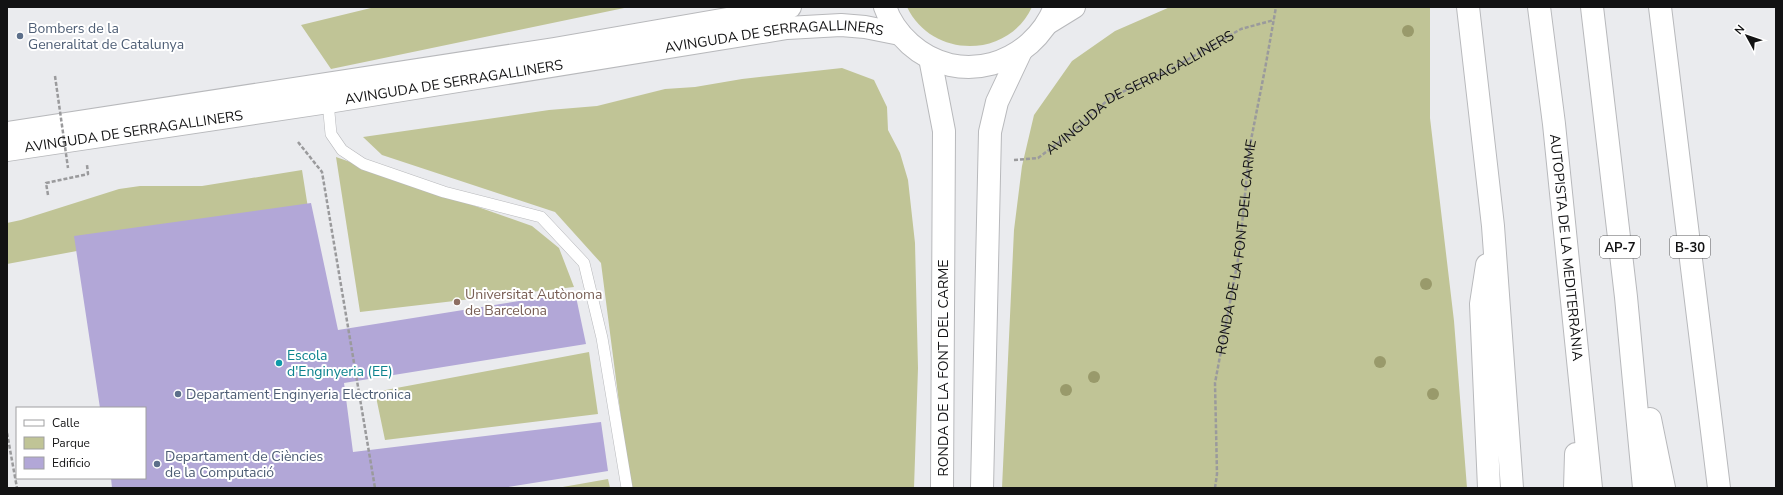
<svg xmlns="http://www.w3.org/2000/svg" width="1783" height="495" font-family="'Nunito Sans',sans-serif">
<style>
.green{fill:#c0c496}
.building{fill:#b2a7d7}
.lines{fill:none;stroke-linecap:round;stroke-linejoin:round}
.service-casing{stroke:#b8b9bc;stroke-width:12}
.tertiary-casing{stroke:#b8b9bc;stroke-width:24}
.trunk-casing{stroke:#b8b9bc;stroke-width:24}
.motorway-casing{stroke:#b8b9bc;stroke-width:24}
.path{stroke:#9a9a9c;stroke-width:2.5;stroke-dasharray:4 2;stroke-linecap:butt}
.service{stroke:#fff;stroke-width:11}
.tertiary{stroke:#fff;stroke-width:22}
.trunk{stroke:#fff;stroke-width:22}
.motorway{stroke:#fff;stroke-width:22}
.path-bridge{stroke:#9a9a9c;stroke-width:2.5;stroke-dasharray:4 2;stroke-linecap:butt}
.tree{fill:#999a6b}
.service-dot{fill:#5c6f8a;stroke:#fff;stroke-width:1.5}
.education-dot{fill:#8d6e63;stroke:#fff;stroke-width:1.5}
.culture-dot{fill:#0f9aa8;stroke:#fff;stroke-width:1.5}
.labels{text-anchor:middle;stroke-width:4;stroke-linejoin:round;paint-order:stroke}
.shield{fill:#fff;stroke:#59595a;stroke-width:1}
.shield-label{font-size:13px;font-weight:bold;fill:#121213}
.service-label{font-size:14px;fill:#4e5e75;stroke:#fff;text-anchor:start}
.street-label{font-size:14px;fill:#121213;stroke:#fff}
.education-label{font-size:14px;fill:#785e54;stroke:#fff;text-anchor:start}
.culture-label{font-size:14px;fill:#0d838f;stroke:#fff;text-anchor:start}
</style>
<rect width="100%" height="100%" fill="#eaebee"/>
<path class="green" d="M375 7H629L331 69 301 25Z
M907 7H1032C1008 59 932 59 907 7Z
M1170 7H1430V118L1454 321 1467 488H1002L1014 230 1022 166 1034 115 1072 61 1115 31Z
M842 68 874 80 887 107 888 130 900 153 908 180 915 243 918 368 914 488H630L601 263 555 212 382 155 363 137 549 110 597 106 665 89 695 87 742 79Z
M336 157 532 226 559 248 574 287 360 312Z
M302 170 308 208 7 264V223L21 220 119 189 140 186H202Z
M589 352 598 414 385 440 375 392Z
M608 479 610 488H557Z"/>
<path class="building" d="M311 203 338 330 575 292 586 344 344 383 353 452 601 422 608 471 502 488H112L111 478H145V408H100L74 236Z"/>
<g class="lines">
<defs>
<path id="service" d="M328 102 331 134 342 150 363 164 444 192 541 217 584 263 602 338 627 488"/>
<g id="tertiary">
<path d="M885 7C890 22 899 34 910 44 959 88 1032 65 1055 7"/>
<path d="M1048 23 1074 7"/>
<path d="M930 58 944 131 942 488"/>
<path d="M7 133 554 49 785 9 790 7"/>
<path id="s3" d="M7 150 328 102 787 28 841 25 865 27 900 34"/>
<path d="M982 488 990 132 997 102 1021 51"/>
</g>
<path id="trunk" d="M1468 7 1493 226 1512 488
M1660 7 1719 488
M1487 265 1481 304 1489 488"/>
<g id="motorway">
<path id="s4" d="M1539 7 1554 124 1591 488"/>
<path d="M1592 7 1626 297 1644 488"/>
<path d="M1650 419 1664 488"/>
<path d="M1575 488 1576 454"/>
</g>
</defs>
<use href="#service" class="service-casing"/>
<use href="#tertiary" class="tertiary-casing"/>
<use href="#trunk" class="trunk-casing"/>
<use href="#motorway" class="motorway-casing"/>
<g class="path">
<path d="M298 142 322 172 375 488"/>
<path id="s1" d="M1014 160 1038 158 1069 135 1110 98 1173 68 1241 29 1274 20"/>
<path d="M48 195 46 183 88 174 87 165"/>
<path d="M7 433 17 488"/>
<path id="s2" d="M1215 488 1217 474 1215 383 1239 254 1250 145 1265 69 1276 7"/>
</g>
<use href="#service" class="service"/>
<use href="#tertiary" class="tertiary"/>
<use href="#trunk" class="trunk"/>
<use href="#motorway" class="motorway"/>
<path class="path-bridge" d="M55 76 68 168"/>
</g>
<g class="tree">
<circle cx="1408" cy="31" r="6"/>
<circle cx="1426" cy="284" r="6"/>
<circle cx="1380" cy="362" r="6"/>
<circle cx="1094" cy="377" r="6"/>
<circle cx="1066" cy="390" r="6"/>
<circle cx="1433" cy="394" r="6"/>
</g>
<g class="service-dot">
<circle cx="20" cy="36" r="4"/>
<circle cx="178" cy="394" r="4"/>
<circle cx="157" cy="464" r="4"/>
</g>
<circle class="education-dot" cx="457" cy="302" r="4"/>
<circle class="culture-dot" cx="279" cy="363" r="4"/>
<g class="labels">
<g class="shield">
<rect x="1600" y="236" width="40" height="22" rx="3"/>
<rect x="1670" y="236" width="40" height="22" rx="3"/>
</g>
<g class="shield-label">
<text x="1620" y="252">AP-7</text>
<text x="1690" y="252">B-30</text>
</g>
<g class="service-label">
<text x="28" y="33">Bombers de la<tspan x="28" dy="16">Generalitat de Catalunya</tspan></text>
<text x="186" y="399">Departament Enginyeria Electronica</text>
<text x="165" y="461">Departament de Ciències<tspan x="165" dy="16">de la Computació</tspan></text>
</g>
<g class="street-label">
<text dy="5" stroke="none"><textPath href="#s3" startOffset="776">AVINGUDA DE SERRAGALLINERS</textPath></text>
<text dy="5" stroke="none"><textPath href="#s3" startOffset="452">AVINGUDA DE SERRAGALLINERS</textPath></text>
<text dy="5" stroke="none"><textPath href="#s1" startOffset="146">AVINGUDA DE SERRAGALLINERS</textPath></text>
<text dy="5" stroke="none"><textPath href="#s3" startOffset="128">AVINGUDA DE SERRAGALLINERS</textPath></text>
<text dy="5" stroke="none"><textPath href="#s2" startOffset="243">RONDA DE LA FONT DEL CARME</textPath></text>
<text dy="5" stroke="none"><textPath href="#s4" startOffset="242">AUTOPISTA DE LA MEDITERRÀNIA</textPath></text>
<text transform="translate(943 368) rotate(-90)" y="5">RONDA DE LA FONT DEL CARME</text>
</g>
<g class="education-label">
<text x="465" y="299">Universitat Autònoma<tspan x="465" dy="16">de Barcelona</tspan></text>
</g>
<g class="culture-label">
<text x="287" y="360">Escola<tspan x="287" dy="16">d'Enginyeria (EE)</tspan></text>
</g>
</g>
<rect width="1783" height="495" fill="none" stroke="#121213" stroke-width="16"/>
<rect x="16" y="407" width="130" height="72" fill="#ffffff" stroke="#a0a0a1"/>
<rect x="24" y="420" width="20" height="6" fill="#ffffff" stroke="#a0a0a1"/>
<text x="52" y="427" font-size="12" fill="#121213">Calle</text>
<rect x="24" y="437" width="20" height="12" fill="#c0c496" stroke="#a0a0a1"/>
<text x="52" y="447" font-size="12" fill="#121213">Parque</text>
<rect x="24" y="457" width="20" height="12" fill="#b2a7d7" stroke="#a0a0a1"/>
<text x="52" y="467" font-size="12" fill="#121213">Edificio</text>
<g transform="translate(1747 36) rotate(310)" stroke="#ffffff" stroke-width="3" paint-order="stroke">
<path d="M0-3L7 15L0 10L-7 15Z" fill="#121213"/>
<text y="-6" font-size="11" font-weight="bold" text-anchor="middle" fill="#121213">N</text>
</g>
</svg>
